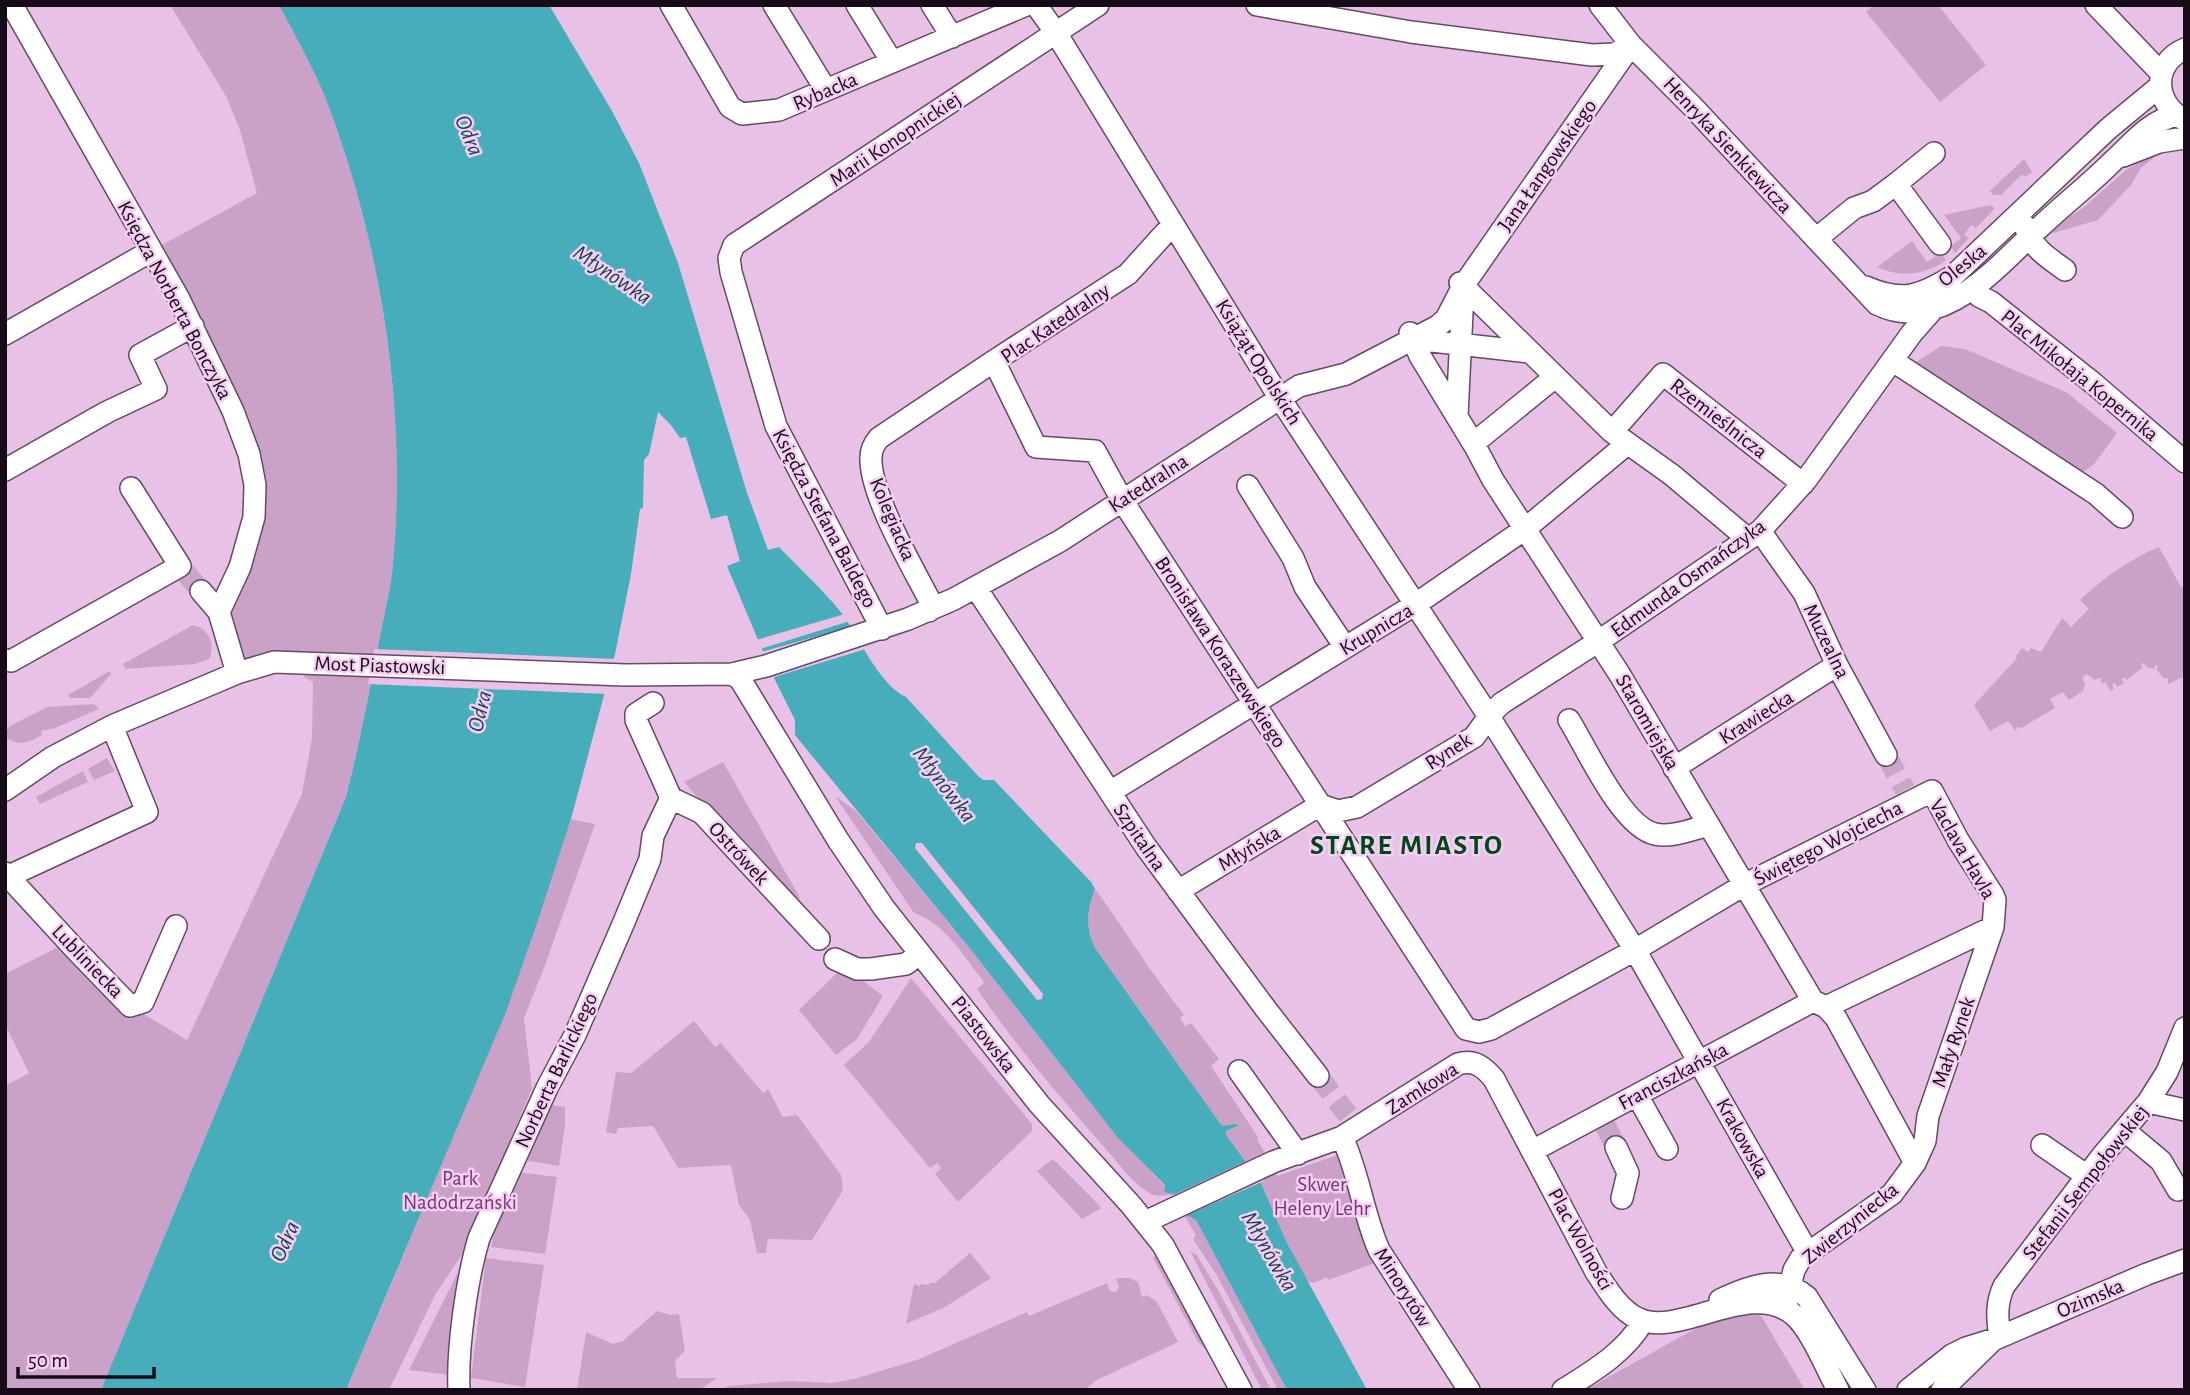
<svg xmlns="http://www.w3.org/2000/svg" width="2190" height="1395" font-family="'Alegreya Sans',sans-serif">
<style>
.green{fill:#caa2c8}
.water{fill:#48adbb;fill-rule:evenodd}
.pier{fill:#e7c1e6}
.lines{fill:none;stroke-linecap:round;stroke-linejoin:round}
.minor-tunnel{stroke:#c8a6c7;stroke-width:21;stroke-dasharray:21 10;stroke-linecap:butt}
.minor-casing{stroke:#684867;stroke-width:24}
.minor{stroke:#fff;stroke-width:21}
.labels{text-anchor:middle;stroke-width:5;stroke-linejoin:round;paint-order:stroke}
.street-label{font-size:21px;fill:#170b17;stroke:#f5cef3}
.park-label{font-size:21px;fill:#763576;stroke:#f5cef3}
.water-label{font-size:23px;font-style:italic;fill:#16444a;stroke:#f5cef3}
.district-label{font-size:28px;font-weight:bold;letter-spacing:2px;fill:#024718;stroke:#f5cef3}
</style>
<rect width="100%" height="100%" fill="#e7c1e6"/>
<path class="green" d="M170 5H279C297 39 317 74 330 110 384 256 408 419 392 574 389 597 383 619 379 642 369 694 359 746 346 797L101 1390H5V1086L29 1073 5 1024V974L68 942 130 1006 187 1040 302 794 312 738 313 682 304 677 303 662 237 673 224 625 255 485 151 251 257 193 240 130 226 96Z
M1874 5H1938L1986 65 1940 102 1866 12Z
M2156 152V156L2141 168 2131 185 2098 220 2050 234 2053 228 2083 208 2126 170Z
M2024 159 2032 172 2025 177 2022 174 2001 195H1993L1990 191Z
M1990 205 1995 208 1976 228 1971 225 1964 235 1969 238 1955 253 1951 246 1961 238 1944 215Z
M1912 241 1927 262 1941 253 1946 260C1926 275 1900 278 1877 267Z
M1941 346 1965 349 2066 392 2117 433 2094 464 2077 476 1913 364Z
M2159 547 2181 587 2185 586V676L2168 684V678L2164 679 2157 670 2158 666 2155 665 2154 669 2146 667 2144 663 2141 664 2142 668 2126 680 2124 677 2122 679 2124 683 2117 687 2115 683 2112 684 2114 689 2111 691 2105 682 2101 684V678L2093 680 2092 677 2086 674 2082 678 2085 684 2083 691 2069 700 2063 692 2050 699 2055 708 2021 728 2017 727 2016 731 2008 721 1990 731 1974 705 2017 658 2016 656 2022 648 2028 652 2031 648 2041 652 2062 618 2071 627 2089 609 2080 600C2103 578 2130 559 2159 547Z
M193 625C209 628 216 645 209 659L195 664 125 669 123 664Z
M110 671 111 674 90 698H70L68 695Z
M94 704 99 709 55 728 41 731 42 735C29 742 20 747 7 738V730L10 726 47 707Z
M107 758 115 771 94 780 88 769Z
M723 762 800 898 790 905 684 782Z
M83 771 88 782 40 804 36 797Z
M835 796 856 811 972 951 1118 1138 1165 1186 1164 1192 1174 1193 1183 1213 1196 1220 1287 1390H1278L1216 1274 1193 1239 1196 1235 1172 1195C1164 1195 1157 1197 1151 1194 1133 1184 1118 1163 1105 1148 1060 1097 1015 1045 977 989L984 982C964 957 945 923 914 913Z
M571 819 595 824 544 968 524 1018 532 1088 463 1253 435 1295 389 1390H346C426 1203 507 1012 571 819Z
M1095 889C1126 931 1152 975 1184 1015L1180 1018 1185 1026 1191 1023 1219 1059 1211 1066 1258 1137 1257 1139 1278 1176 1340 1154 1375 1263 1328 1280 1327 1277 1314 1283 1307 1281 1286 1241 1261 1183 1226 1135V1131L1237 1127 1222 1126 1095 948C1085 927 1087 910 1095 889Z
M839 971 855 975 883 996 857 1039 836 1055 799 1010Z
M911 978 1032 1124V1131L958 1202 935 1174 941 1168 937 1163 930 1168 844 1065 869 1042Z
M694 1021 715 1047 721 1043 763 1093 768 1089 783 1117 797 1115 841 1175 843 1188 841 1194 812 1240 768 1239 766 1253H757L750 1220 739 1205 731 1165 678 1168 653 1126 618 1128 616 1134 606 1132 616 1072 631 1073Z
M550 1105 565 1107V1126L559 1166 529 1161 525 1154Z
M1053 1159 1096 1202 1101 1208 1082 1219 1037 1171Z
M516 1172 557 1177 545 1254 491 1247 499 1214Z
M1190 1251 1196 1254 1218 1290 1271 1390H1262Z
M970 1253 991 1278 945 1307 906 1324 914 1284 920 1286 921 1284 929 1285 930 1283H935Z
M1154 1256 1158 1259 1208 1351 1198 1342 1153 1258Z
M486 1258 544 1265 525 1387 471 1378Z
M463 1262 458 1376 409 1370Z
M1119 1278H1129L1138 1282 1142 1297 1147 1295 1157 1302 1178 1342 1097 1380 1088 1387 1089 1390H723L728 1386 788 1381 832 1383 854 1379 917 1360 1027 1312 1029 1316 1107 1283 1110 1291 1116 1292 1119 1287 1116 1279Z
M657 1311 670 1315 679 1314 685 1351 675 1360 677 1378H717L699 1390H577L586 1332 613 1344 623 1341Z
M1754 1312 1762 1317 1805 1390H1585L1702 1325Z"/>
<path class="water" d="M279 5H549L612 111 639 163 678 263 747 493 768 550 779 547C799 568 822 589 840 611 859 636 878 684 906 697L978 776 983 780H994L1091 882 1095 889C1087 910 1085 927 1095 948L1222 1126 1236 1124 1238 1126 1226 1131V1135L1261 1183 1286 1241 1367 1390H1287L1196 1220 1183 1213 1174 1194 1164 1192 1165 1185 1118 1138 972 951 795 735V720L775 680 727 566 740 561 727 515 711 519 686 437 680 438 670 424 658 412 649 454 644 460 643 508 640 509 631 574 615 654 571 819 537 923 506 1012 346 1390H101L346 797C359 746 369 694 379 642 383 619 389 597 392 574 408 419 384 256 330 110 317 74 297 39 279 5ZM916 843H922L1043 994 1042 999 1037 1000 915 848Z"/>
<path class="pier" d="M845 614 850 621 760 649 756 640Z
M853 626 869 648 771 678 761 652Z
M374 649 617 659 607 694 368 684Z
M1249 1160 1264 1181 1183 1217 1180 1215 1171 1196Z"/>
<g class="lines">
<path class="minor-tunnel" d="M185 572 201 591
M1886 755 1905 790
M1318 1076 1348 1115
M1604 1123 1616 1147"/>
<defs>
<path id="minor" d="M12 5 179 299 233 411 249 454 255 485 254 517 240 567 219 612
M671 5 730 107 742 114 779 110 1026 5
M774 5 826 90
M857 5 892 62
M932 5 952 37
M1036 5 1056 33 1279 397 1488 715 1635 950 1808 1253
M1257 5 1411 32 1592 55 1614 54 1631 45
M1600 5 1631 45 1692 106 1877 304C1942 336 1997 266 2040 227 2063 205 2089 185 2112 162 2132 144 2148 122 2176 115
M2096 5 2161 73
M2185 49C2151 63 2154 105 2185 120
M2123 156 2159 142 2185 138
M1896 184 1934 153
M2025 226C2032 248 2047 257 2065 270
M1175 227 1165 233 1128 274 994 361 1036 447 1095 451 1122 500 1466 1029 1479 1032 1491 1029 1635 950 1744 885 1932 791 1958 840 1993 895 1995 900 1993 927 1928 1116 1925 1141 1915 1163 1892 1194 1801 1258 1794 1270 1785 1308
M1816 239 1854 208 1873 201 1896 184 1940 244
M1460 283 1612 432 1672 475 1748 539
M1866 287C1902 303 1921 296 1953 276L2108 129 2160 86
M1974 289 1979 296 1991 302 2093 383 2185 462
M1410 333 1420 356 1476 448 1493 480 1620 675 1813 1001
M5 334 151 251
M1414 339 1529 352
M1893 361 2096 494 2122 517
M1457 416 1463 292
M1612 432 1663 374 1803 484
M1474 443 1555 377
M5 470 107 412 156 389 140 355 193 326
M1248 486 1293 558 1305 587 1345 647
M1760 531 1804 593 1837 665 1886 755
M976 588 1146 847 1265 1008 1318 1076
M201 591 219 612 237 673
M929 611 930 601C913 568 869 493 871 457 871 449 874 444 879 438L994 361
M882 629 776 426 731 272 729 258 734 245 1098 5
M5 660 11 661 180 566 131 488
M732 674 740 679 838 840 884 908 1039 1104 1131 1205 1163 1245 1241 1390
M653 703 636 714V720L671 798 702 813 819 939
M1569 720C1587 749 1622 827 1655 834 1671 838 1693 829 1709 825
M1674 768 1837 665
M5 790 53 757 112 726 237 673 274 662 625 675 732 674 766 666 908 619 954 599 1060 541 1299 386 1346 374 1438 326 1446 319 1463 286 1631 45
M1110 792 1416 604 1525 529 1627 444
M1320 805 1338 811 1357 807 1474 737C1485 723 1488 715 1502 703L1599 641 1760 531 1806 480 1912 333 1935 307
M5 873 74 948 130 1006 143 1002 176 926
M9 876 147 812 112 726
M1178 891 1320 805
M835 959 857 969H871L906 964 919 954
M1813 1001 1826 1007 1836 1018 1915 1163
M1826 1007 1993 927
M1239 1071 1298 1154
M1637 1095 1667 1149
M2148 1102 2185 1110
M2124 1130 2161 1161 2178 1190
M1342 1137C1359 1173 1363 1214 1379 1250L1469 1390
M2042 1145 2087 1176
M1616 1147 1628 1173 1622 1198
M1532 1151 1813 1001
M1145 1222 1273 1162 1342 1137 1458 1064C1474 1059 1484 1067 1494 1079L1596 1272C1607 1289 1620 1311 1639 1319 1680 1338 1752 1277 1795 1316 1812 1332 1826 1368 1838 1390
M1720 1300C1749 1286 1780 1274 1807 1297L1865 1390
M2000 1337C1997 1318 1996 1303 2004 1286L2102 1156 2148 1102 2167 1072 2185 1028
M459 1390C457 1348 467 1278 479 1238L547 1088 575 1035 624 922 650 859 653 836 671 798
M1563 1390C1592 1372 1626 1352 1643 1321
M1908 1390 1952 1355 1966 1348 1995 1339 2147 1274 2185 1260
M1942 1390 1991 1342"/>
</defs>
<use href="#minor" class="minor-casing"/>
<use href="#minor" class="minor"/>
</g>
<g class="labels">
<g class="street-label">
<text transform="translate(825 91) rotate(-23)" y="7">Rybacka</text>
<text transform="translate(895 139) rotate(-34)" y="7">Marii Konopnickiej</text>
<text transform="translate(1728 145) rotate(47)" y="7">Henryka Sienkiewicza</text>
<text transform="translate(1547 165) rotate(-55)" y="7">Jana Łangowskiego</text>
<text transform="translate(1962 265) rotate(-39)" y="7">Oleska</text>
<text transform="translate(175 300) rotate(62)" y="7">Księdza Norberta Bonczyka</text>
<text transform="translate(1055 323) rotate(-34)" y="7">Plac Katedralny</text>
<text transform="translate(1259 362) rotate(58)" y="7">Książąt Opolskich</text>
<text transform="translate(2080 375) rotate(39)" y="7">Plac Mikołaja Kopernika</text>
<text transform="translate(1719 418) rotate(38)" y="7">Rzemieślnicza</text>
<text transform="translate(1148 483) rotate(-33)" y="7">Katedralna</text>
<text transform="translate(825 518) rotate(62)" y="7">Księdza Stefana Baldego</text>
<text transform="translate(893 519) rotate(67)" y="7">Kolegiacka</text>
<text transform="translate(1688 578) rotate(-36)" y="7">Edmunda Osmańczyka</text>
<text transform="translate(1376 629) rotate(-31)" y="7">Krupnicza</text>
<text transform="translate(1827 641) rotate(64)" y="7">Muzealna</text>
<text transform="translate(1221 652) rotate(57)" y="7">Bronisława Koraszewskiego</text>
<text transform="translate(380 665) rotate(2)" y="7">Most Piastowski</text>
<text transform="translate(1756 717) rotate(-32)" y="7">Krawiecka</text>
<text transform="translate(1648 722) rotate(60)" y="7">Staromiejska</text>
<text transform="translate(1448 751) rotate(-33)" y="7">Rynek</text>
<text transform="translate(1140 837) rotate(56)" y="7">Szpitalna</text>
<text transform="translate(1828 843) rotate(-27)" y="7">Świętego Wojciecha</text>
<text transform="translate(1249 848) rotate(-31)" y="7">Młyńska</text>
<text transform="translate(1963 849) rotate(60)" y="7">Vaclava Havla</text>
<text transform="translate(739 853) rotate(47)" y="7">Ostrówek</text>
<text transform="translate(88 961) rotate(46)" y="7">Lubliniecka</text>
<text transform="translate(984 1034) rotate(52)" y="7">Piastowska</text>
<text transform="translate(1953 1042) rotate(-71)" y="7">Mały Rynek</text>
<text transform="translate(556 1070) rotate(-65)" y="7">Norberta Barlickiego</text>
<text transform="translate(1673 1076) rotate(-28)" y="7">Franciszkańska</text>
<text transform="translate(1422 1088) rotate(-32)" y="7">Zamkowa</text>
<text transform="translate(1743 1138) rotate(61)" y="7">Krakowska</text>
<text transform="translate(2085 1182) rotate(-52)" y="7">Stefanii Sempołowskiej</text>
<text transform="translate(1850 1223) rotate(-39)" y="7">Zwierzyniecka</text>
<text transform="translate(1581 1239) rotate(61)" y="7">Plac Wolności</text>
<text transform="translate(1403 1287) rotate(58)" y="7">Minorytów</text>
<text transform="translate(2090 1298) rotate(-23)" y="7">Ozimska</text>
</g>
<g class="park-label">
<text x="460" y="1185">Park<tspan x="460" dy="24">Nadodrzański</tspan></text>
<text x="1322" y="1191">Skwer<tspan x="1322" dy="24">Heleny Lehr</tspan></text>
</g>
<g class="water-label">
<text transform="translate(470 135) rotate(67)" y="8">Odra</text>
<text transform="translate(613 274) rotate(34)" y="8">Młynówka</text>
<text transform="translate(479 711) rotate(-76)" y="8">Odra</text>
<text transform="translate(945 784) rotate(53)" y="8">Młynówka</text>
<text transform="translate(284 1241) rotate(-66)" y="8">Odra</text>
<text transform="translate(1270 1251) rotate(60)" y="8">Młynówka</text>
</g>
<g class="district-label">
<text x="1407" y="854">STARE MIASTO</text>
</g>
</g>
<rect width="2190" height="1395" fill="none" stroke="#170b17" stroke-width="14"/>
<path d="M18 1367v10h136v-10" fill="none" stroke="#170b17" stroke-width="3.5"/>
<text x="28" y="1367" font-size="21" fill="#170b17" stroke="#f5cef3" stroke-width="5" paint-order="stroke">50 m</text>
</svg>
